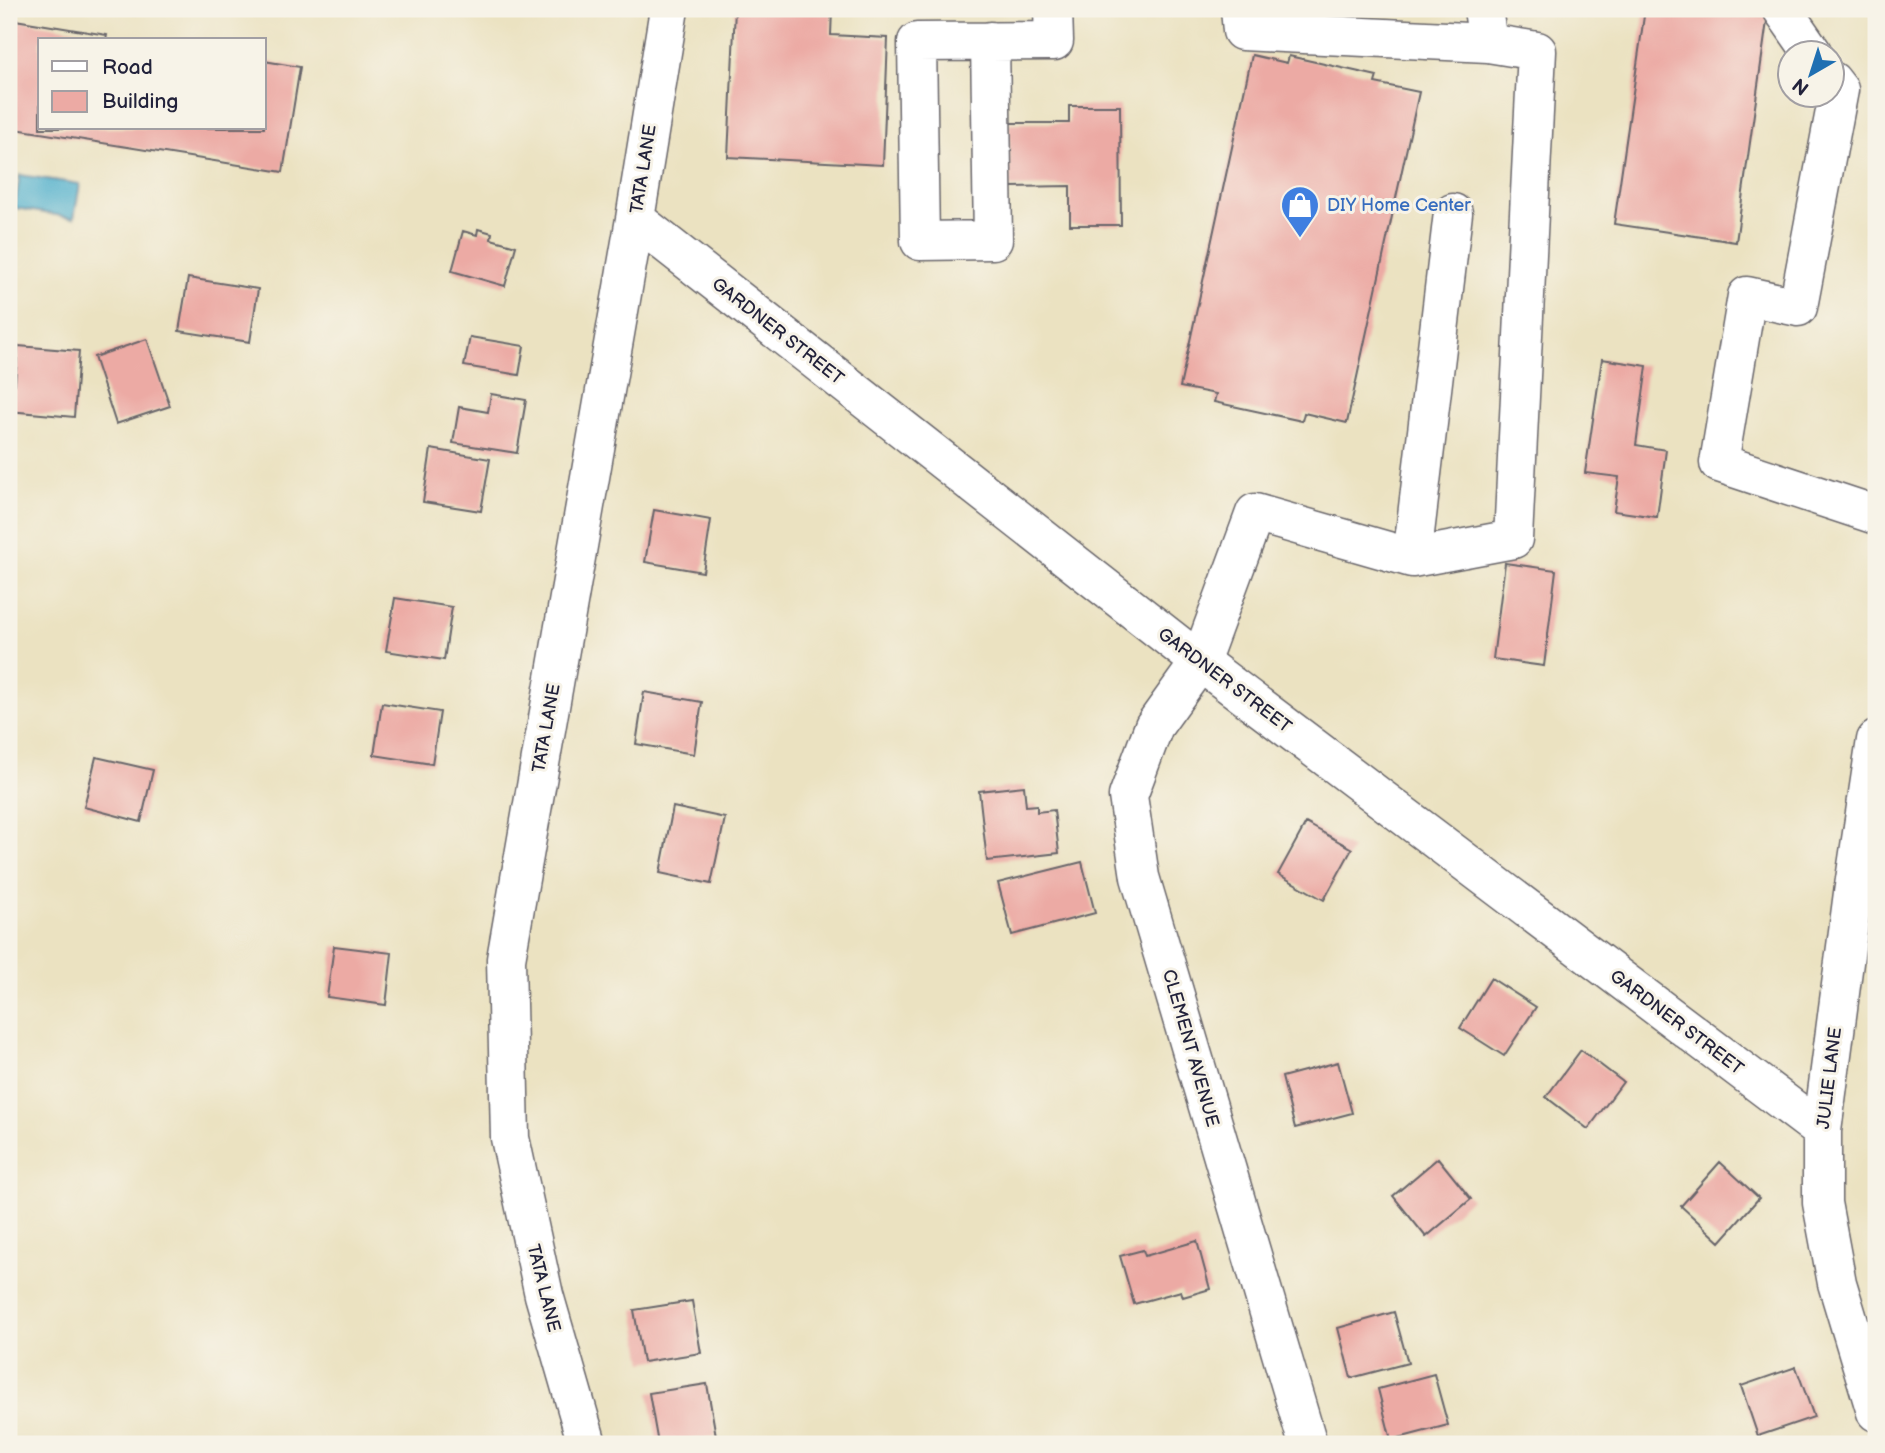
<svg xmlns="http://www.w3.org/2000/svg" width="1885" height="1453" font-family="'Balsamiq Sans',sans-serif">
<style>
.water{fill:#4dafcc;stroke:#386884;stroke-width:2}
.building{fill:#ecaaa4}
.lines{fill:none;stroke-linecap:round;stroke-linejoin:round}
.minor-casing{stroke:#68656a;stroke-width:41}
.minor{stroke:#fff;stroke-width:38}
.labels{text-anchor:middle;stroke-width:6;stroke-linejoin:round;paint-order:stroke}
.street-label{font-size:18px;fill:#22223b;stroke:#f7f3e8}
.shop-label{font-size:18px;fill:#366cbe;stroke:#f7f3e8;text-anchor:start}
</style>
<rect width="100%" height="100%" fill="#f7f3e8"/>
<filter id="ink" filterUnits="userSpaceOnUse"><feTurbulence type="fractalNoise" baseFrequency=".0143" numOctaves="2"/><feDisplacementMap in="SourceGraphic" scale="14" xChannelSelector="R" yChannelSelector="G"/><feConvolveMatrix kernelMatrix="1 2 1 2 8 2 1 2 1" color-interpolation-filters="sRGB"/></filter>
<filter id="wash" filterUnits="userSpaceOnUse"><feTurbulence type="fractalNoise" baseFrequency=".00686" numOctaves="4" result="noise"/><feDisplacementMap in="SourceGraphic" scale="28" xChannelSelector="R" yChannelSelector="G"/><feGaussianBlur stdDeviation="1.57" result="paint"/><feColorMatrix in="noise" values="0 0 0 0 0 0 0 0 0 0 0 0 0 0 0 0 0 1.4 0 .05"/><feComposite in="paint" operator="in"/></filter>
<g filter="url(#wash)">
<rect width="100%" height="100%" fill="#ebe2c1"/>
<path class="water" d="M20 175 80 184 74 218 15 208Z"/>
<g id="blocks">
<path class="building" d="M735 9H832L831 35 888 38 883 165 728 157Z
M1645 9H1729L1768 14 1736 242 1614 224Z
M9 19 107 35 106 40H40V128H264V61L300 67 283 172 9 128Z
M1252 55 1287 63 1289 56 1377 76 1375 83 1419 92 1347 423 1304 413 1302 421 1214 402 1216 394 1180 387Z
M1069 106H1120L1121 225H1070V186L1010 187 1009 123H1069Z
M478 229 492 233 491 239 516 246 505 286 452 271 463 231 477 235Z
M188 278 258 289 250 342 179 331Z
M470 337 524 346 519 375 464 366Z
M147 339 170 406 116 424 94 357Z
M18 346 79 351 74 417 9 411V384H15Z
M1602 359 1647 366 1636 445 1666 450 1657 517 1614 511 1619 477 1585 473Z
M491 394 526 400 517 453 453 443 459 407 488 412Z
M431 449 490 459 481 511 423 502Z
M654 510 711 520 703 572 645 562Z
M1505 563 1556 570 1544 666 1493 659Z
M395 598 452 607 444 660 386 651Z
M644 692 702 702 694 754 636 744Z
M382 703 440 712 432 764 374 755Z
M96 757 153 770 141 822 84 807Z
M1024 786 1026 806 1037 805V812L1054 810 1059 853 987 861 979 791Z
M673 807 725 818 711 884 660 873Z
M1306 823 1352 849 1324 900 1278 874Z
M1082 862 1095 913 1012 935 998 883Z
M334 946 392 953 386 1005 327 997Z
M1491 978 1536 1007 1504 1056 1460 1028Z
M1581 1050 1623 1082 1588 1129 1546 1097Z
M1338 1062 1352 1113 1295 1128 1282 1077Z
M1438 1158 1471 1199 1426 1237 1393 1196Z
M1720 1162 1759 1198 1720 1242 1681 1206Z
M1197 1241 1210 1289 1183 1297 1181 1291 1134 1304 1120 1256 1143 1250 1145 1256Z
M692 1301 701 1353 643 1362 634 1310Z
M1394 1312 1408 1363 1351 1378 1338 1328Z
M1796 1367 1814 1417 1758 1436 1741 1386Z
M1434 1374 1448 1425 1391 1440 1378 1389Z
M707 1384 716 1436 658 1444 649 1393Z"/>
</g>
</g>
<g filter="url(#ink)">
<use href="#blocks" fill-opacity="0" stroke="#68656a" stroke-width="2"/>
<g class="lines">
<defs>
<path id="minor" d="M1240 9 1242 31 1488 43
M1782 9 1812 52
M990 41 993 240 920 241 917 42 1054 41 1053 9
M1832 81 1839 90 1798 307 1747 296 1719 463 1876 515
M1453 213 1412 558 1513 539 1537 51 1488 43 1483 9
M635 219 1200 662 1822 1131
M1876 740 1853 893 1822 1131V1203L1837 1283 1876 1412
M587 1444 544 1295 510 1138 506 959 635 219 669 9
M1308 1444 1140 877 1128 796 1154 726 1200 662 1255 513 1412 558"/>
</defs>
<use href="#minor" class="minor-casing"/>
<use href="#minor" class="minor"/>
</g>
</g>
<defs>
<symbol id="shop-pin" viewBox="-11 -11 22 30"><path d="M0 17L-7.5 6A9.5 9.5 0 1 1 7.5 6Z" fill="#3f7fe0" stroke="#f7f3e8"/><path d="M-5-2.5h2.3a2.7 3.5 0 0 1 5.4 0H5L5.5 6h-11ZM-1.5-2.5h3a1.5 2.3 0 0 0-3 0Z" fill="#fff"/></symbol>
</defs>
<g fill-rule="evenodd">
<use href="#shop-pin" x="1278" y="183" width="44" height="60"/>
</g>
<g class="labels">
<g class="street-label">
<text transform="translate(643 169) rotate(-81)" y="6">TATA LANE</text>
<text transform="translate(778 331) rotate(38)" y="6">GARDNER STREET</text>
<text transform="translate(1225 680) rotate(37)" y="6">GARDNER STREET</text>
<text transform="translate(546 728) rotate(-80)" y="6">TATA LANE</text>
<text transform="translate(1677 1022) rotate(37)" y="6">GARDNER STREET</text>
<text transform="translate(1191 1048) rotate(74)" y="6">CLEMENT AVENUE</text>
<text transform="translate(1829 1078) rotate(-83)" y="6">JULIE LANE</text>
<text transform="translate(544 1288) rotate(76)" y="6">TATA LANE</text>
</g>
<g class="shop-label">
<text x="1327" y="211">DIY Home Center</text>
</g>
</g>
<rect width="1885" height="1453" fill="none" stroke="#f7f3e8" stroke-width="35"/>
<rect x="38" y="38" width="228" height="91" fill="#f7f3e8" stroke="#a29fa3" stroke-width="2"/>
<rect x="52" y="61" width="35" height="10" fill="#ffffff" stroke="#a29fa3" stroke-width="2"/>
<text x="102" y="74" font-size="21" fill="#22223b">Road</text>
<rect x="52" y="91" width="35" height="21" fill="#ecaaa4" stroke="#a29fa3" stroke-width="2"/>
<text x="102" y="108" font-size="21" fill="#22223b">Building</text>
<g transform="translate(1811 74) rotate(219)"><circle r="33" fill="#f7f3e8" stroke="#a29fa3" stroke-width="2"/>
<path d="M0-5L12 26L0 18L-12 26Z" fill="#1f6fb2"/>
<text y="-10" font-size="19" font-weight="bold" text-anchor="middle" fill="#22223b">N</text>
</g>
</svg>
